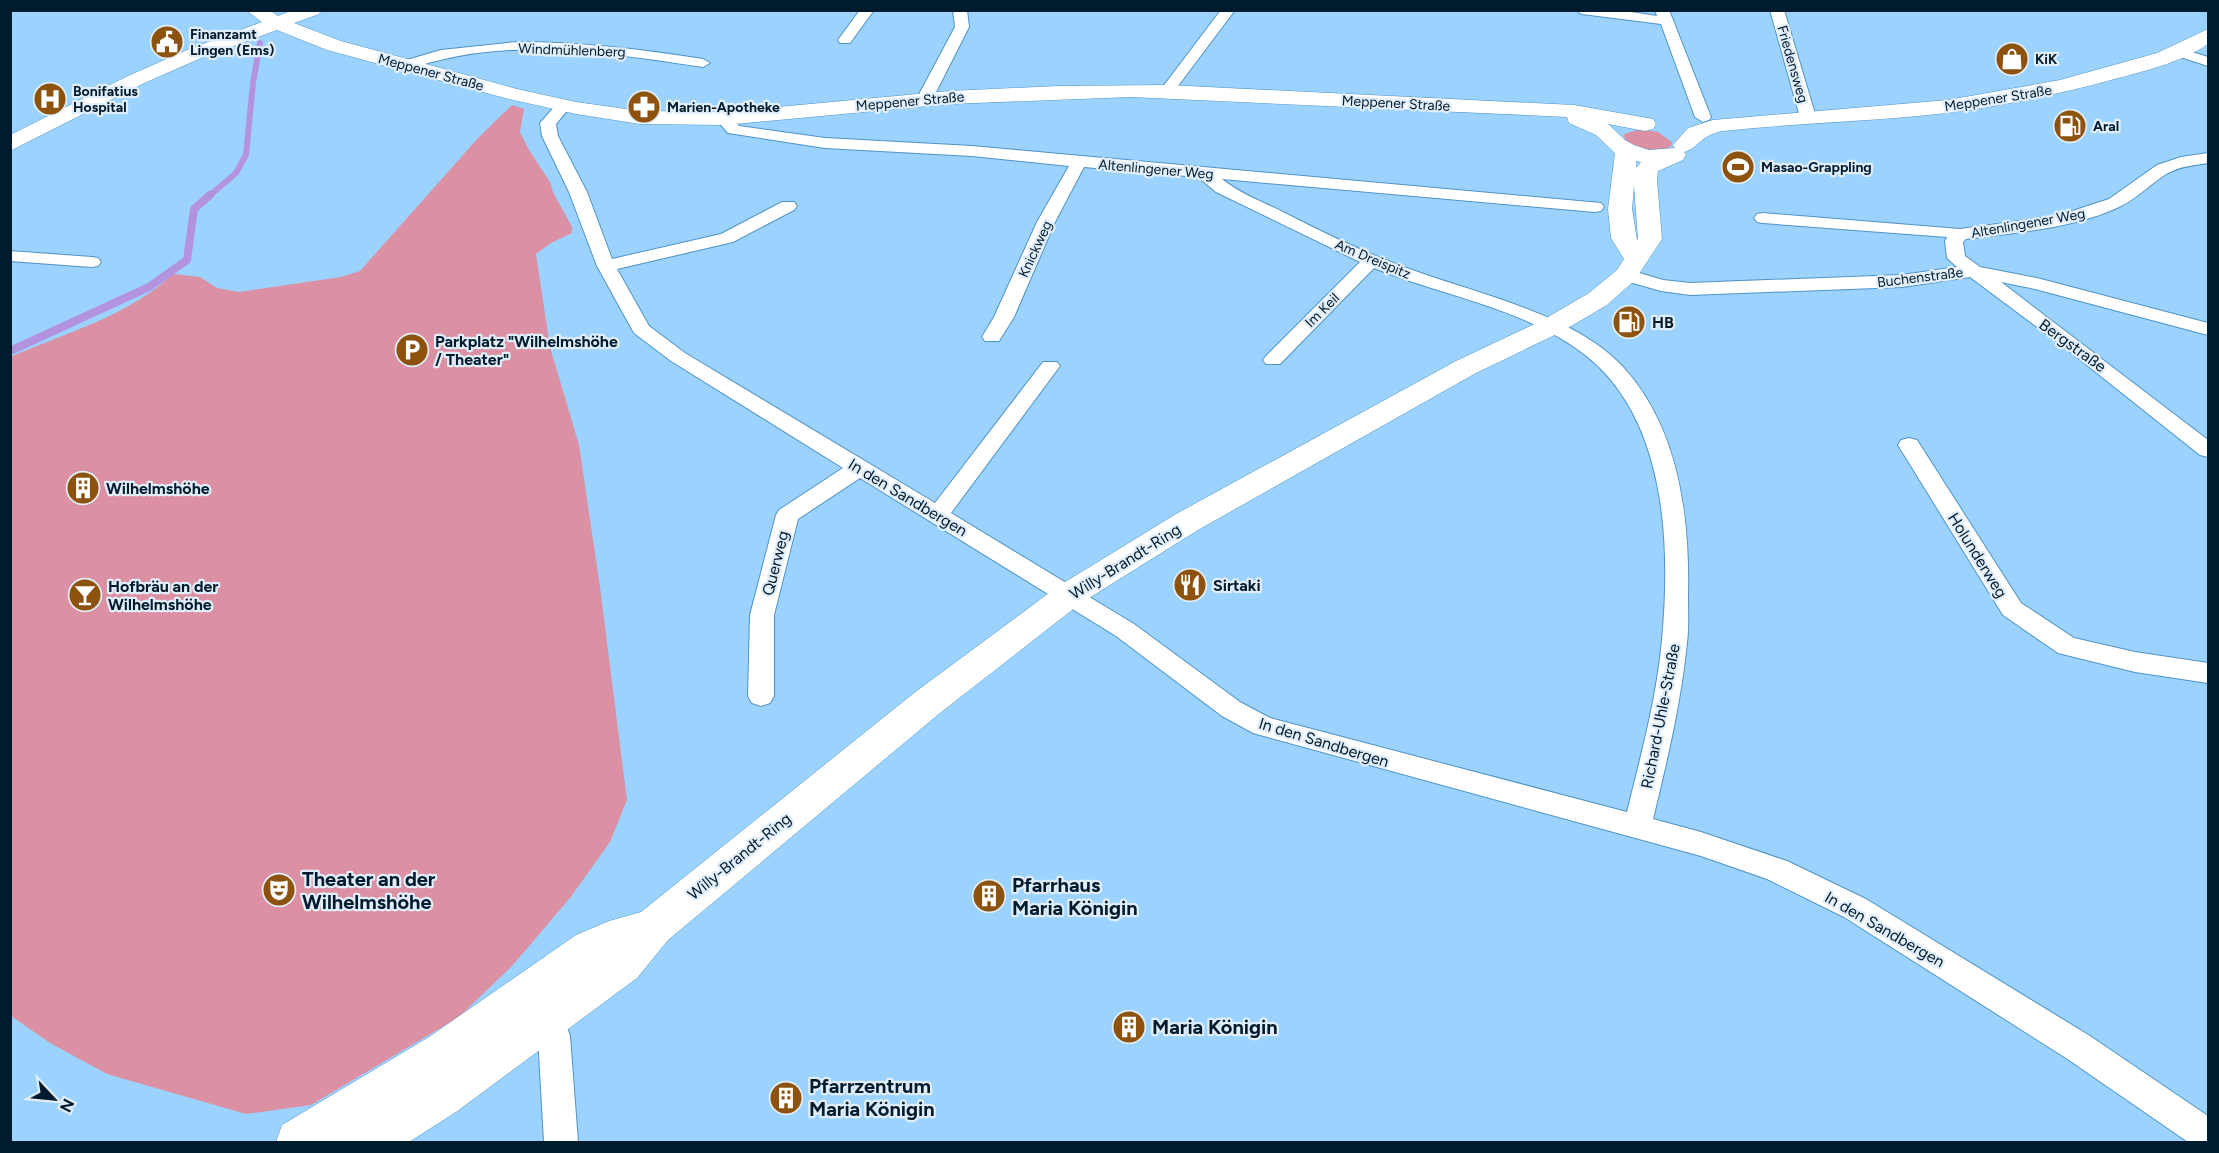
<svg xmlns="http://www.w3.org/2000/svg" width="2219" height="1153" font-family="Figtree,sans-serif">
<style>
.green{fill:#dc90a4}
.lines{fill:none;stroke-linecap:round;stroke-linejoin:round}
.stream-far1{stroke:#b393e0;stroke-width:6}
.stream{stroke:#b393e0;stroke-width:8}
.street-casing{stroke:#4f93c6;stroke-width:2}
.secondary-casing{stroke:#4f93c6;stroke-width:1}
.street{fill:#fff;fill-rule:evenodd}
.secondary{fill:#fff;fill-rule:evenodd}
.labels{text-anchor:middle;stroke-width:4.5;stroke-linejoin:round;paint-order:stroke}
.far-poi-label{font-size:14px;font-weight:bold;fill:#001a2e;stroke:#e1eef9;text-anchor:start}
.far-street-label{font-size:14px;fill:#001a2e;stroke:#e1eef9}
.poi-label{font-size:16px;font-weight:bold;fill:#001a2e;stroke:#e1eef9;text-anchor:start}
.street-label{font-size:16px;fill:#001a2e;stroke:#e1eef9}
.near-poi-label{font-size:20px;font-weight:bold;fill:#001a2e;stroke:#e1eef9;text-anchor:start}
</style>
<rect width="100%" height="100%" fill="#9cd3fe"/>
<path class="green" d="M512 105 524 109 520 132 529 150 550 182 553 192 572 227V233L551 243 536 254 550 347 579 445 600 587 627 800 610 842 570 898 512 966 459 1017 311 1105 246 1114 107 1074 50 1043 11 1016 10 357C66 333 128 316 173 274L200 277 217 288 239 292 341 277 360 271 479 137Z
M1641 129 1658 132 1672 142V145C1658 158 1639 147 1625 142L1624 134Z"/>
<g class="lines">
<path class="stream-far1" d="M208 197 236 173 246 155 253 83 260 43"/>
<path class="stream" d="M10 351 149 287 187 260 194 209 210 195"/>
<defs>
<path id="street" d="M860 10H874L850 43H840L838 40Z
M953 10H967L969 27 932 100 924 105 919 103 916 100 955 27Z
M1221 10H1235L1172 94H1162L1159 91 1162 88Z
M1575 10H1618L1657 16 1655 10H1669L1711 117 1709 120 1703 122 1695 117 1661 24 1582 14Z
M1770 10H1784L1816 117 1814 120 1808 122 1800 117Z
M516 42C579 42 641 49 703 59L710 63 703 67C629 56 552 43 477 53 452 56 429 63 405 69L398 65 400 62 441 50Z
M2179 48 2208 57V66L2174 55 2172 52Z
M562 102 570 107 556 124 558 136 587 192 612 259 721 234 782 202H794L797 206 794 210 733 242 617 269 649 326 685 353 935 503 1043 362H1057L1060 366 1057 370 951 513 1134 624 1240 702 1270 718 1627 812C1641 755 1657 697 1662 639 1671 543 1666 417 1584 354 1524 308 1443 296 1374 268L1280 364H1266L1263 360 1266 356 1360 262 1216 192 1198 177 1084 167 1055 222 1014 317 999 341H985L982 337 994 317 1037 222 1069 166 972 156 825 148 728 133 715 118 723 113 729 115 739 126 825 138 972 146 1601 203 1604 207 1601 211 1595 212 1222 179C1239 193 1263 202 1283 212 1322 232 1362 252 1404 267 1433 278 1462 286 1491 296 1538 312 1590 331 1624 368 1679 429 1690 517 1688 597 1688 612 1689 628 1687 643 1681 703 1667 761 1653 819L1701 832 1787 861 1866 899 2090 1036 2208 1116V1142H2188L2066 1058 1844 917 1767 879 1701 856 1253 733 1222 716 1116 636 860 478 798 519 774 615V696L770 703 761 706 752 703 748 696 750 615 776 515 779 510 843 468 671 361 634 333 597 266 569 192 542 136 540 123 557 104Z
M2208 153V163C2195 165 2181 166 2168 173 2151 183 2137 199 2119 207 2072 229 2017 232 1966 239L1963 242 1965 256 1980 267 2037 278 2208 323V335L2035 289 2001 282 2208 440V457L2200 455 2068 350 1970 277 1902 287 1690 295 1661 291 1619 279 1617 275 1619 271 1626 269 1663 280 1690 283 1902 275 1957 267 1947 258 1945 241 1947 237 1763 223 1757 222 1754 218 1757 214 1763 213 1960 229 2057 216 2109 199 2157 165 2181 157Z
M10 251 92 257 98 258 101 262 98 266 92 267 10 261Z
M1909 438 1917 440 2021 603 2074 638 2135 652 2208 663V683L2135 672 2058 653 2003 615 1898 445 1901 440Z
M546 993 557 997 570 1036 578 1142H544L538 1036 530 1008 535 997Z"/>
<path id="secondary" d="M246 10H269L278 16 293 10H321L319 14 294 23 341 41 517 89 576 102 640 111 724 112 950 91 1058 86 1167 85 1574 105 1653 119 1656 124 1653 129 1645 131 1608 124 1625 140 1634 145 1649 150 1675 148 1673 145 1688 128 1713 120 1948 100 2060 80 2157 53 2208 29V44C2180 63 2144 71 2111 80 2048 97 1983 110 1918 116 1853 122 1788 124 1723 131 1700 135 1699 148 1684 152L1686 155 1683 160 1658 171 1657 180 1662 239 1635 280 1607 305 1561 332 1476 373 1198 530 1081 603 940 713 668 940 637 978 456 1112 409 1142H276L282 1125 429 1037 576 935 609 921 641 912 914 693 1057 587 1176 514 1456 361 1543 320 1589 293 1617 270 1624 259 1611 238 1608 209 1615 153 1596 135 1569 123 1567 117 1131 97 950 104 724 125 640 124 576 114 505 98 327 50 277 30 201 58 142 84 10 151V135L128 76 187 50 262 22ZM1636 161 1641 162 1636 168ZM1634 186 1638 239 1637 240 1632 209Z"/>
</defs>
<use href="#street" class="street-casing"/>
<use href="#secondary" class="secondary-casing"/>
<use href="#street" class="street"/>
<use href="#secondary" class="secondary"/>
</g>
<defs>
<symbol id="civic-disc" viewBox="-11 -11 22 22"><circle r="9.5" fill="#8d530e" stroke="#e1eef9"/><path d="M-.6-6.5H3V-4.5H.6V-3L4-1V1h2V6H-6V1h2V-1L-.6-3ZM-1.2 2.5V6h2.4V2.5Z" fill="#fff"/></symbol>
<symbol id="shop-disc" viewBox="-11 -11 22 22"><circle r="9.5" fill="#8d530e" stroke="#e1eef9"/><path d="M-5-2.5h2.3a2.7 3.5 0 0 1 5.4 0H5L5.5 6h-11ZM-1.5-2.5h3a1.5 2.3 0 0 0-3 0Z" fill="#fff"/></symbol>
<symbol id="hospital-disc" viewBox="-11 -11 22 22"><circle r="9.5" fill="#8d530e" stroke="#e1eef9"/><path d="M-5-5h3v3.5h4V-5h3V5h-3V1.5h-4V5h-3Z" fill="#fff"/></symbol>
<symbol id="pharmacy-disc" viewBox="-11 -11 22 22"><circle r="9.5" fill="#8d530e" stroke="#e1eef9"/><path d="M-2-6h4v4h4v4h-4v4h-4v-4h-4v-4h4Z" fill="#fff"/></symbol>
<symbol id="fuel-disc" viewBox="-11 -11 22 22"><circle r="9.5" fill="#8d530e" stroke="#e1eef9"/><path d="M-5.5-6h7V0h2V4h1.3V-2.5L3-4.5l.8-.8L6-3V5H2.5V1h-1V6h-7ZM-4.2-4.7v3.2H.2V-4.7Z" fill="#fff"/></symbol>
<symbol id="stadium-disc" viewBox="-11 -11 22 22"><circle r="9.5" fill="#8d530e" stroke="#e1eef9"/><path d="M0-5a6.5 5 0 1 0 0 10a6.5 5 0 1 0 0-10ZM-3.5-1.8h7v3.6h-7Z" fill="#fff"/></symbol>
<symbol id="parking-disc" viewBox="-11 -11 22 22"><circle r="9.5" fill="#8d530e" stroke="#e1eef9"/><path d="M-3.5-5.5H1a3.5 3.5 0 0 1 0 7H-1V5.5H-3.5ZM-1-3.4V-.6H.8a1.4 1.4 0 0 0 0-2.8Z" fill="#fff"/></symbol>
<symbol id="building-disc" viewBox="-11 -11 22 22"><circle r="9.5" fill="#8d530e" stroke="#e1eef9"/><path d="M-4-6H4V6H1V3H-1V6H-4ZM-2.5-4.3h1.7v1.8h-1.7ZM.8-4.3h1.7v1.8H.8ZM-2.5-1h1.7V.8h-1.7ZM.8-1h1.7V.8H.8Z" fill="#fff"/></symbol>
<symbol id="restaurant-disc" viewBox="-11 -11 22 22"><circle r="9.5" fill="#8d530e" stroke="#e1eef9"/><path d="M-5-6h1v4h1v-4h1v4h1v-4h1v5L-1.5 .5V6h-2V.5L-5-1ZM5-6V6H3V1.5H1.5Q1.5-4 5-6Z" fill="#fff"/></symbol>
<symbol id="bar-disc" viewBox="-11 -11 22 22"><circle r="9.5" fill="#8d530e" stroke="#e1eef9"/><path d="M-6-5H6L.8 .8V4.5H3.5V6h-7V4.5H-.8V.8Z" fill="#fff"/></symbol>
<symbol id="theatre-disc" viewBox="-11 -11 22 22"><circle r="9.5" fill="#8d530e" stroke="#e1eef9"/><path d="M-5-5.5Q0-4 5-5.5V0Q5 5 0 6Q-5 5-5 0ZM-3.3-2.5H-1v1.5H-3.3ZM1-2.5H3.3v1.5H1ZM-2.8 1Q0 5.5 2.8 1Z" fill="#fff"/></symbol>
</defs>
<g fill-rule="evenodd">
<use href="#civic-disc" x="148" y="23" width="38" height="38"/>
<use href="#shop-disc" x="1993" y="40" width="38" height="38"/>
<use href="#hospital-disc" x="31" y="80" width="38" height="38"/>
<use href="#pharmacy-disc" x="625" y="88" width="38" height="38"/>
<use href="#fuel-disc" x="2051" y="107" width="38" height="38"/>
<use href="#stadium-disc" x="1719" y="148" width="38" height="38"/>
<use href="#fuel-disc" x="1610" y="303" width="38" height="38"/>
<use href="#parking-disc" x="393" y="331" width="38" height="38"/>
<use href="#building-disc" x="64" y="469" width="38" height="38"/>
<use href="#restaurant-disc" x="1171" y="566" width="38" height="38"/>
<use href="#bar-disc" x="66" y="576" width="38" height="38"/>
<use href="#theatre-disc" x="260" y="871" width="38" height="38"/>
<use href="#building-disc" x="970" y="877" width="38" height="38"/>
<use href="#building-disc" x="1110" y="1008" width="38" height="38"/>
<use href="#building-disc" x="767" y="1079" width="38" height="38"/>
</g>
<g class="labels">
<g class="far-poi-label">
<text x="190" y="39">Finanzamt<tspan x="190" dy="16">Lingen (Ems)</tspan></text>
<text x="2035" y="64">KiK</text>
<text x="73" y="96">Bonifatius<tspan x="73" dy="16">Hospital</tspan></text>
<text x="667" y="112">Marien-Apotheke</text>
<text x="2093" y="131">Aral</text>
<text x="1761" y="172">Masao-Grappling</text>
</g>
<g class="far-street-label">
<text transform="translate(572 50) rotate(2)" y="5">Windmühlenberg</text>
<text transform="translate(1793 64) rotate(74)" y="5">Friedensweg</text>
<text transform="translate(431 72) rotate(15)" y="5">Meppener Straße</text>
<text transform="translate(1998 98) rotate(-9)" y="5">Meppener Straße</text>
<text transform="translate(910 101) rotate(-5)" y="5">Meppener Straße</text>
<text transform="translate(1396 103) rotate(3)" y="5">Meppener Straße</text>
<text transform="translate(1156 169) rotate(5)" y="5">Altenlingener Weg</text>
<text transform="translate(2028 223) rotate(-10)" y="5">Altenlingener Weg</text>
<text transform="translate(1035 249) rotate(-65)" y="5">Knickweg</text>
<text transform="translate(1373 259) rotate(23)" y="5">Am Dreispitz</text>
<text transform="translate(1920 277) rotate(-7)" y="5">Buchenstraße</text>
<text transform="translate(1322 310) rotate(-45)" y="5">Im Keil</text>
</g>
<g class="poi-label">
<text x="1652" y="328">HB</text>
<text x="435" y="347">Parkplatz "Wilhelmshöhe<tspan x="435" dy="18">/ Theater"</tspan></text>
<text x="106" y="494">Wilhelmshöhe</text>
<text x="1213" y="591">Sirtaki</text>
<text x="108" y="592">Hofbräu an der<tspan x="108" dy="18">Wilhelmshöhe</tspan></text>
</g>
<g class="street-label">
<text transform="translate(2073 345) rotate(36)" y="6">Bergstraße</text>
<text transform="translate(908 497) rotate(31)" y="6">In den Sandbergen</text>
<text transform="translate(1978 555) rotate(58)" y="6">Holunderweg</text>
<text transform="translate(1125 561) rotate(-32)" y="6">Willy-Brandt-Ring</text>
<text transform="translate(775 563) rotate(-76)" y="6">Querweg</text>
<text transform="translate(1660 716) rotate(-79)" y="6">Richard-Uhle-Straße</text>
<text transform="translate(1324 742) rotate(17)" y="6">In den Sandbergen</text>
<text transform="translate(739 856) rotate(-39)" y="6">Willy-Brandt-Ring</text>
<text transform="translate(1885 929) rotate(30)" y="6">In den Sandbergen</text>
</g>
<g class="near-poi-label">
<text x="302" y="886">Theater an der<tspan x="302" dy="23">Wilhelmshöhe</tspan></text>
<text x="1012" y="892">Pfarrhaus<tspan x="1012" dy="23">Maria Königin</tspan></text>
<text x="1152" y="1034">Maria Königin</text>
<text x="809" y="1093">Pfarrzentrum<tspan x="809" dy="23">Maria Königin</tspan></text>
</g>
</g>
<rect width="2219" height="1153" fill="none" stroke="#001a2e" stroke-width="24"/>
<g transform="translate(54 1099) rotate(116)" stroke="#e1eef9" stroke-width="4.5" paint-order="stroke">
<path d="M0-4.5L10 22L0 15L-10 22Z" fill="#001a2e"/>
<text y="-9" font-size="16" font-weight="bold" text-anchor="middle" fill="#001a2e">N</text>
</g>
</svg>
